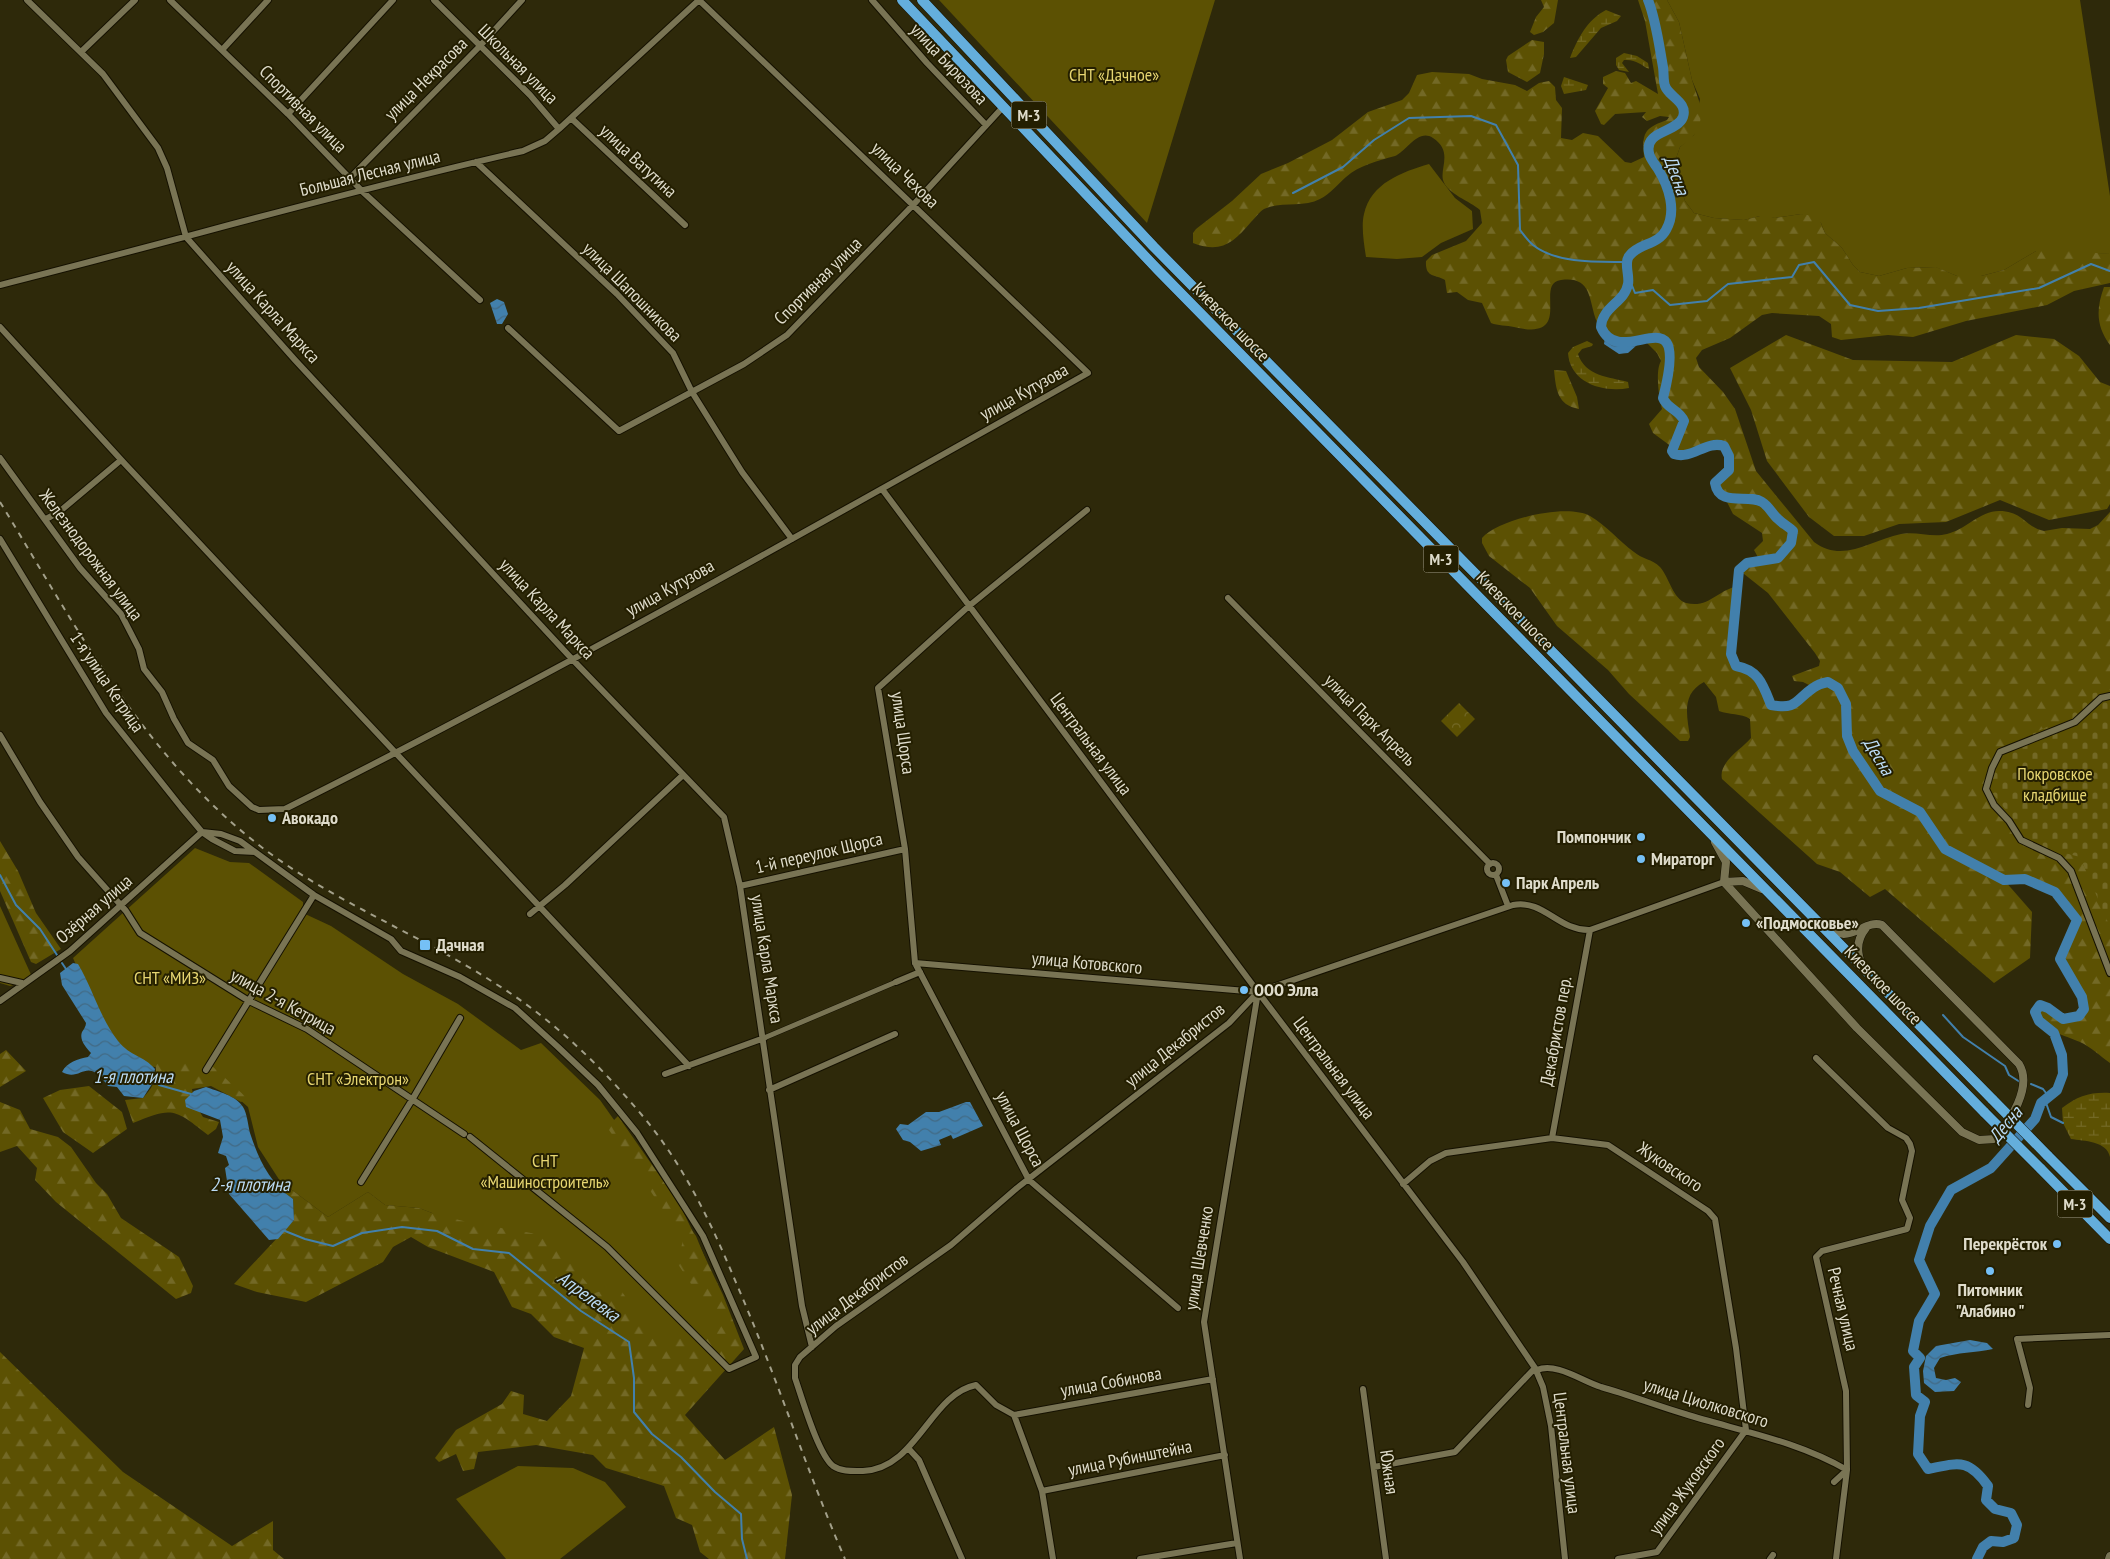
<svg xmlns="http://www.w3.org/2000/svg" width="2110" height="1559" font-family="'PT Sans Narrow',sans-serif">
<style>
.green{fill:#5c5103}
.forest{fill:url(#forest-firs)}
.wetland{fill:url(#wetland-marsh)}
.cemetery{fill:url(#cemetery-stones)}
.park{fill:url(#park-crowns)}
.water{fill:url(#water-waves)}
.lines{fill:none;stroke-linecap:round;stroke-linejoin:round}
.stream{stroke:#4280ac;stroke-width:2}
.river{stroke:#4280ac;stroke-width:10}
.pedestrian-casing{stroke:#151100;stroke-width:6}
.minor-casing{stroke:#151100;stroke-width:8}
.tertiary-casing{stroke:#151100;stroke-width:9}
.trunk-casing{stroke:#151100;stroke-width:11}
.pedestrian{stroke:#797454;stroke-width:5}
.minor{stroke:#797454;stroke-width:6}
.tertiary{stroke:#797454;stroke-width:8}
.trunk{stroke:#64aedc;stroke-width:10}
.rail{stroke:#a3a08a;stroke-width:2;stroke-dasharray:6 6;stroke-linecap:butt}
.trunk-bridge-casing{stroke:#151100;stroke-width:11;stroke-linecap:butt}
.trunk-bridge{stroke:#64aedc;stroke-width:10}
.poi-dot{fill:#75c0f6;stroke:#241f01;stroke-width:2}
.labels{text-anchor:middle;stroke-width:4;stroke-linejoin:round;paint-order:stroke}
.shield{fill:#241f01;stroke:#a7a38e;stroke-width:1}
.shield-label{font-size:16px;font-weight:bold;fill:#dfdccb}
.street-label{font-size:18px;fill:#dfdccb;stroke:#241f01}
.park-label{font-size:18px;fill:#e7d671;stroke:#241f01}
.poi-label{font-size:18px;font-weight:bold;fill:#dfdccb;stroke:#241f01;text-anchor:start}
.water-label{font-size:19px;font-style:italic;fill:#bbdbf5;stroke:#241f01}
</style>
<defs>
<pattern id="forest-firs" width="22" height="20" patternUnits="userSpaceOnUse" patternTransform="scale(1.25)"><rect width="22" height="20" fill="#5c5103"/><path d="M5 1l3.5 6h-7zM16 11l3.5 6h-7z" fill="#736926"/></pattern>
<pattern id="wetland-marsh" width="20" height="14" patternUnits="userSpaceOnUse" patternTransform="scale(1.25)"><rect width="20" height="14" fill="#5c5103"/><path d="M1 5h8M5 5V1M11 12h8M15 12V8" fill="none" stroke="#736926"/></pattern>
<pattern id="cemetery-stones" width="16" height="16" patternUnits="userSpaceOnUse" patternTransform="scale(1.25)"><rect width="16" height="16" fill="#5c5103"/><path d="M2 7V4a2 2 0 0 1 4 0v3zM10 15v-3a2 2 0 0 1 4 0v3z" fill="#736926"/></pattern>
<pattern id="park-crowns" width="20" height="18" patternUnits="userSpaceOnUse" patternTransform="scale(1.25)"><rect width="20" height="18" fill="#5c5103"/><path d="M2 6a3 3 0 1 1 6 0M12 15a3 3 0 1 1 6 0" fill="none" stroke="#736926"/></pattern>
<pattern id="water-waves" width="16" height="10" patternUnits="userSpaceOnUse" patternTransform="scale(1.25)"><rect width="16" height="10" fill="#4280ac"/><path d="M0 5q4-4 8 0t8 0" fill="none" stroke="#426a85"/></pattern>
</defs>
<rect width="100%" height="100%" fill="#2e290a"/>
<path class="green" d="M939 0H1215L1147 223Z
M1667 0H2080L2110 196V254L2036 251 2004 270 1981 276H1957L1935 267 1907 268 1879 276 1860 272 1853 265 1842 248 1825 233 1821 223 1801 214 1775 218 1760 216 1744 220 1714 218 1694 213 1685 201 1674 164 1680 147 1694 135 1700 99 1692 80 1679 22Z
M1429 164 1455 198 1472 211 1473 229 1441 243 1422 257 1397 259 1366 257C1364 244 1361 226 1364 214 1371 183 1402 172 1429 164Z
M195 848 230 862 249 863 303 902V913L331 926 403 974 458 1004 521 1050 541 1043 600 1100 696 1236 731 1322 673 1393 432 1213 419 1208 385 1205 368 1192 328 1217 280 1181 258 1147 248 1107 206 1070H179L147 1066 130 1061 103 1027 73 958Z
M0 906 33 979 10 986 0 983Z
M518 1466 573 1468 605 1482 626 1507 560 1559H506L456 1499Z"/>
<path class="forest" d="M1541 0H1558L1554 23 1543 32 1534 35 1530 32 1536 17 1544 7Z
M1638 0H1667L1679 22 1692 80 1702 110 1699 128 1691 139 1680 147 1674 164 1685 201 1694 213 1714 218 1744 220 1764 215 1775 218 1801 214 1814 216 1821 223 1825 233 1842 248 1853 265 1860 272 1879 276 1907 268 1936 267 1957 276H1981L2004 270 2036 251 2058 250 2110 254V283L2074 291 2047 305 1966 321 1913 337 1888 335 1841 340 1832 337 1831 324 1819 316 1772 313 1762 315 1730 338 1702 350 1696 358 1699 367 1723 392 1735 409 1756 471 1814 542C1843 564 1871 540 1901 534 1916 531 1932 538 1947 534 1965 530 1980 511 1999 511 2023 511 2025 527 2044 531L2062 528 2090 529 2098 525 2110 512V1063C2100 1056 2091 1047 2080 1042 2062 1034 2043 1032 2035 1012L2040 1005 2048 1008 2063 1019 2079 1016 2084 1009 2082 997 2060 959 2077 920 2055 892 2025 879 2004 880 2032 912 2030 958 1994 983 1885 889 1870 897 1840 872 1817 864 1722 779C1718 762 1742 749 1751 738L1750 719C1741 713 1729 715 1719 711L1716 697 1704 682C1681 694 1687 716 1690 737L1688 741H1680L1629 694 1608 670 1557 626 1530 588 1489 556 1482 543V538C1499 519 1567 503 1590 516 1606 525 1619 541 1634 552 1642 559 1652 559 1660 567 1669 577 1673 599 1686 603 1709 609 1718 589 1739 586L1731 654 1736 666C1759 670 1763 685 1771 705 1792 708 1799 702 1813 687L1803 682 1794 681 1792 676 1819 666 1820 661 1815 653 1768 593 1739 570 1747 563 1760 561 1754 550 1763 541 1762 533 1733 514 1724 496 1715 486V483L1729 470 1726 449C1709 433 1686 467 1672 451V447L1653 433 1649 424 1662 409C1659 398 1655 371 1661 361L1657 353 1647 343V338L1618 342 1606 336C1602 332 1596 321 1595 317 1589 297 1590 276 1561 280 1533 283 1576 342 1514 327 1507 325 1498 326 1491 323L1482 303 1468 300 1457 292 1447 293 1445 280C1435 274 1425 278 1426 261L1432 255 1466 241 1482 223 1480 210C1470 201 1447 194 1443 180 1440 168 1453 151 1433 138 1418 128 1406 152 1395 156 1377 161 1360 165 1346 177 1338 184 1330 194 1320 199 1303 208 1281 201 1264 209 1259 212 1255 218 1251 222 1233 243 1221 254 1193 243V233L1196 229 1232 201 1261 174 1288 163 1332 140 1368 112 1402 100 1409 93 1417 75 1432 72 1469 74 1482 79 1515 85 1527 91 1539 83 1549 81 1555 87 1556 100 1562 108 1561 138 1572 140 1583 133 1598 136 1625 162 1631 163 1644 157C1642 133 1644 128 1667 120L1669 117 1660 116 1647 121 1642 117 1646 112 1615 114 1604 125 1601 124 1595 111 1608 88 1603 84V77L1616 71 1625 73 1631 83 1636 81 1658 94 1645 21Z
M1532 40 1544 42V54L1540 73 1527 82 1508 72 1506 60 1508 56Z
M2104 287H2110V345C2096 326 2096 309 2104 287Z
M1786 335 1853 360 1952 362 2016 335 2054 339 2079 356 2100 382 2110 386V504L2107 509 2049 520 2000 500 1946 522 1899 524 1864 536H1834L1809 517 1767 461 1751 410 1730 368Z
M1554 370 1566 371 1577 397 1579 409C1557 405 1556 389 1554 370Z
M0 841 18 871 36 913 61 949 36 964 31 962 0 891Z
M6 1050 26 1071 0 1087V1054Z
M173 1059 191 1064 212 1066 248 1099 241 1102 211 1086 192 1089 195 1104 203 1117 219 1122 216 1129 208 1135C175 1109 173 1106 133 1123L125 1100 143 1098C154 1086 158 1077 155 1061Z
M89 1086 122 1112 127 1129 93 1153 63 1132 43 1098 60 1090Z
M0 1102 20 1110 30 1129 58 1137 71 1147 96 1183 107 1194 121 1218 179 1257 193 1286 191 1293 176 1299 56 1202 35 1180 37 1168 17 1146 0 1152Z
M618 1116 680 1205 723 1295 744 1349 685 1415 725 1460 774 1427 792 1495 785 1559H709L700 1552 692 1525 676 1518 664 1486 606 1468 593 1455 536 1445 478 1452 474 1469 463 1471 456 1454 439 1462 435 1458 456 1430 502 1404 511 1391 524 1395 523 1414 547 1421 571 1396 584 1348 554 1337 531 1314 512 1307 494 1272 428 1247 411 1237 393 1247 383 1262 306 1302 257 1292 234 1284 294 1220 293 1199 278 1188 280 1181 328 1217 368 1192 385 1205 419 1208 432 1213 467 1222 548 1236 595 1293 618 1286 660 1347 685 1324 703 1337 717 1324 678 1264 683 1239 607 1127Z
M0 1352 123 1472 232 1546 273 1521V1550L284 1559H0Z"/>
<path class="wetland" d="M1606 10 1621 16 1617 21 1601 28 1576 57 1570 58C1578 38 1587 20 1606 10Z
M1624 53 1637 56 1648 63 1649 69C1641 65 1636 59 1624 60L1622 63 1629 72 1619 70 1616 65V58Z
M1564 77 1588 85 1586 90 1564 94 1561 86Z
M1587 341 1593 344 1592 346 1582 349 1578 354C1585 376 1609 377 1628 382L1629 388C1603 393 1570 383 1568 353L1573 347Z
M2110 1093V1157C2107 1141 2084 1141 2071 1139L2063 1123 2062 1108C2078 1096 2090 1092 2110 1093Z"/>
<path class="cemetery" d="M2107 689 2110 690V927L2080 857 2034 845 1993 794 1989 777 2009 744 2069 717 2093 693Z"/>
<path class="park" d="M1459 703 1475 719 1457 737 1441 721Z"/>
<path class="water" d="M497 299 504 302 508 314 502 324H497L490 303Z
M1605 336 1618 342 1637 340V345L1628 353 1619 354 1604 344Z
M73 963 78 964C93 989 100 1018 118 1041 131 1057 143 1055 155 1069L152 1084 143 1098 124 1096 117 1087 108 1086C86 1054 82 1083 62 1072 67 1062 78 1059 88 1057L91 1053C86 1047 79 1040 82 1032 84 1029 86 1026 86 1023L62 985 60 973Z
M206 1087C217 1091 237 1096 243 1107 247 1113 248 1125 250 1133 259 1160 269 1182 293 1199L294 1220 278 1239 269 1240 229 1194 225 1168 229 1165 226 1156 218 1153 223 1137 220 1120 186 1107 185 1100 194 1091Z
M966 1102H970L983 1126 953 1139 951 1135 939 1140 941 1145 921 1151 910 1142 903 1140 896 1129 900 1124 908 1125 926 1112H939Z
M1970 1340 1987 1343 1993 1349C1975 1353 1958 1352 1940 1358L1934 1368 1936 1378 1946 1380 1955 1378 1961 1382 1954 1391 1935 1392 1924 1383 1923 1371 1926 1356 1936 1346Z"/>
<g class="lines">
<path class="stream" d="M1293 193 1343 167 1374 140 1409 118 1471 116 1496 125 1518 165 1520 230C1524 235 1528 241 1533 245 1557 264 1598 262 1627 262
M1629 278 1635 293 1653 290 1670 305 1707 301 1728 284 1792 277 1799 265 1814 262 1850 305 1878 311 1919 308 2039 288 2091 264 2110 271
M0 875 16 905 40 929 57 955
M62 963 66 969
M1943 1015 1963 1037 2005 1066 2009 1075 2020 1082
M2031 1084 2043 1089 2049 1097
M159 1085 191 1094
M2045 1100 2051 1117 2063 1123
M285 1231 305 1239 333 1246 362 1233 402 1227 437 1231 473 1249 509 1253 581 1311 629 1342 634 1378V1412L652 1434 681 1457 715 1492 741 1514 742 1539 747 1559"/>
<path class="river" d="M1648 0C1656 20 1659 45 1663 67 1664 73 1663 80 1665 86 1669 97 1688 102 1683 117 1677 133 1644 130 1649 153 1650 159 1655 164 1658 169 1669 187 1677 211 1666 230 1658 245 1640 243 1630 255 1623 262 1630 275 1628 284 1625 302 1602 307 1601 327 1621 374 1692 286 1663 398 1667 409 1680 410 1684 421L1672 451 1674 454C1692 460 1706 440 1724 446L1729 456V470L1715 483C1719 508 1748 493 1762 502 1769 506 1772 514 1778 519 1783 524 1788 526 1793 531L1791 543 1778 558 1747 563 1739 570 1731 654 1736 666C1759 670 1763 685 1771 705 1798 710 1795 700 1813 688 1817 685 1823 683 1828 682L1838 688 1846 704 1847 736 1853 751 1880 791 1920 812 1945 849 2004 880 2025 879 2055 892 2077 920 2060 959 2082 997 2084 1009 2079 1016 2063 1019 2048 1008 2040 1005 2035 1012 2039 1021 2054 1033 2062 1055 2063 1074 2057 1090 2041 1103 2035 1119 1991 1168 1951 1190 1930 1226 1919 1260 1935 1294 1919 1321 1913 1351 1920 1358 1914 1367 1916 1395 1925 1402 1920 1416 1918 1454 1928 1469C1959 1463 1968 1458 1988 1486L1986 1500 1995 1509 2011 1513 2017 1525 2014 1538 2003 1542 1991 1541 1983 1547 1977 1559"/>
<defs>
<path id="pedestrian" d="M764 1038 896 982"/>
<path id="minor" d="M27 0 103 74 158 148 167 168 186 237 295 360 572 659 724 817 740 886 802 1306 812 1347
M170 0 288 114 363 192 480 300
M434 0 530 95 559 129
M872 0 927 63 986 125
M222 50 268 0
M81 52 135 0
M288 114 393 0
M571 118 685 225
M476 162 617 294 673 353 692 392 742 472 792 539
M350 178 479 47 522 0
M0 285C175 241 347 191 523 151L545 141 559 129 699 0
M0 327 125 464 689 1066
M508 328 619 431 744 364 787 335 914 204 1003 107
M0 458 80 568 121 614 139 649 144 669 162 692 174 719 188 743 213 760 229 786 252 807 259 810 285 809C557 673 823 522 1088 373L699 0
M882 489 1258 992 1463 1262 1535 1368 1543 1387 1551 1426 1565 1559
M1087 510 969 606 878 688 905 849 915 963 1029 1180 1178 1308
M46 519 59 512 121 460
M0 539 106 713 181 807 202 832 212 839 235 851 255 852
M1228 598 1490 864
M2110 696 2101 698 2075 722 2000 752 1992 768 1986 789 1994 805 2009 821 2021 840 2059 858 2071 871 2110 973
M0 735 40 802 78 857 126 911 140 933 249 1001 307 1029 464 1134
M202 832 221 834 240 841 314 895 391 939 401 951 460 977 515 1008 558 1047 598 1085 637 1133 684 1206 703 1236 756 1357 729 1369 607 1247 470 1137
M1487 869a6 6 0 1 1 12 0a6 6 0 1 1-12 0Z
M1496 875 1508 906
M740 886 905 849
M530 914 565 885 683 775
M915 963 1258 992 1204 1322 1240 1559
M0 978 22 983
M896 982 920 972
M0 1001 70 951 202 832
M1816 1058 1888 1128 1906 1138 1910 1144 1912 1151 1902 1200 1910 1218 1907 1229 1822 1251 1816 1257 1846 1391 1847 1470 1836 1559
M206 1070 314 895
M665 1074 764 1038
M769 1090 895 1034
M1552 1138 1590 930
M361 1182 412 1100 460 1018
M1403 1184 1430 1161 1446 1153 1552 1138 1608 1145 1708 1211 1715 1219 1736 1348 1746 1430 1657 1552 1618 1559
M1537 1370C1556 1362 1582 1381 1601 1387 1630 1395 1657 1406 1685 1414 1740 1431 1797 1441 1847 1470L1834 1482
M1363 1389 1386 1559
M2028 1405 2030 1388 2017 1339 2110 1335
M1014 1415 1213 1379
M908 1448 919 1460 962 1559
M1374 1467 1455 1452 1535 1368
M1042 1491 1225 1455
M1053 1559 1042 1491 1014 1415 996 1405 976 1385C930 1394 917 1469 863 1471 853 1471 842 1472 833 1466 818 1454 802 1398 795 1378V1365L800 1357 836 1326 951 1245 1017 1188 1229 1023 1258 992 1513 905C1544 899 1558 931 1590 930L1724 882
M1140 1559 1237 1543
M1770 1559 1773 1555"/>
<path id="tertiary" d="M1715 842 1726 862 1724 882
M1724 882 1857 1028 1962 1132 1979 1140 1995 1139C2010 1121 2033 1087 2019 1064L1882 925C1869 920 1858 934 1844 934 1837 933 1831 930 1825 927
M1724 882 1743 881 1762 889
M1862 965C1856 952 1857 939 1866 928
M2109 1559 2110 1556"/>
<path id="trunk" d="M902 0 1159 271 1985 1113
M922 0 1154 247 1993 1100
M2047 1155 2110 1218
M2040 1168 2110 1239"/>
</defs>
<use href="#pedestrian" class="pedestrian-casing"/>
<use href="#minor" class="minor-casing"/>
<use href="#tertiary" class="tertiary-casing"/>
<use href="#trunk" class="trunk-casing"/>
<use href="#pedestrian" class="pedestrian"/>
<use href="#minor" class="minor"/>
<use href="#tertiary" class="tertiary"/>
<use href="#trunk" class="trunk"/>
<path class="rail" d="M0 502C74 623 141 752 255 842 328 900 418 933 496 984 554 1020 603 1068 646 1120 686 1169 713 1227 737 1285 776 1375 806 1469 845 1559"/>
<defs>
<path id="trunk-bridge" d="M1993 1100 2047 1155
M1985 1113 2040 1168"/>
</defs>
<use href="#trunk-bridge" class="trunk-bridge-casing"/>
<use href="#trunk-bridge" class="trunk-bridge"/>
</g>
<g class="poi-dot">
<circle cx="272" cy="818" r="5"/>
<circle cx="1641" cy="837" r="5"/>
<circle cx="1641" cy="859" r="5"/>
<circle cx="1506" cy="883" r="5"/>
<circle cx="1746" cy="923" r="5"/>
<rect x="419" y="939" width="12" height="12" rx="2.5"/>
<circle cx="1244" cy="990" r="5"/>
<circle cx="2057" cy="1244" r="5"/>
<circle cx="1990" cy="1271" r="5"/>
</g>
<g class="labels">
<g class="shield">
<rect x="1011.5" y="101.5" width="35" height="27" rx="4"/>
<rect x="1423.5" y="545.5" width="35" height="27" rx="4"/>
<rect x="2057.5" y="1190.5" width="35" height="27" rx="4"/>
</g>
<g class="shield-label">
<text x="1029" y="121">М-3</text>
<text x="1441" y="565">М-3</text>
<text x="2075" y="1210">М-3</text>
</g>
<g class="street-label">
<text transform="translate(518 64) rotate(45)" y="6">Школьная улица</text>
<text transform="translate(949 64) rotate(47)" y="6">улица Бирюзова</text>
<text transform="translate(426 79) rotate(-45)" y="6">улица Некрасова</text>
<text transform="translate(303 109) rotate(45)" y="6">Спортивная улица</text>
<text transform="translate(638 161) rotate(43)" y="6">улица Ватутина</text>
<text transform="translate(370 173) rotate(-14)" y="6">Большая Лесная улица</text>
<text transform="translate(905 175) rotate(44)" y="6">улица Чехова</text>
<text transform="translate(818 281) rotate(-45)" y="6">Спортивная улица</text>
<text transform="translate(632 292) rotate(45)" y="6">улица Шапошникова</text>
<text transform="translate(273 312) rotate(48)" y="6">улица Карла Маркса</text>
<text transform="translate(1231 322) rotate(46)" y="6">Киевское шоссе</text>
<text transform="translate(1024 392) rotate(-29)" y="6">улица Кутузова</text>
<text transform="translate(91 555) rotate(53)" y="6">Железнодорожная улица</text>
<text transform="translate(670 588) rotate(-29)" y="6">улица Кутузова</text>
<text transform="translate(547 609) rotate(47)" y="6">улица Карла Маркса</text>
<text transform="translate(1515 611) rotate(46)" y="6">Киевское шоссе</text>
<text transform="translate(107 682) rotate(56)" y="6">1-я улица Кетрица</text>
<text transform="translate(1370 720) rotate(45)" y="6">улица Парк Апрель</text>
<text transform="translate(903 733) rotate(82)" y="6">улица Щорса</text>
<text transform="translate(1091 744) rotate(53)" y="6">Центральная улица</text>
<text transform="translate(819 853) rotate(-13)" y="6">1-й переулок Щорса</text>
<text transform="translate(94 909) rotate(-41)" y="6">Озёрная улица</text>
<text transform="translate(767 959) rotate(81)" y="6">улица Карла Маркса</text>
<text transform="translate(1087 963) rotate(5)" y="6">улица Котовского</text>
<text transform="translate(1883 985) rotate(46)" y="6">Киевское шоссе</text>
<text transform="translate(283 1002) rotate(29)" y="6">улица 2-я Кетрица</text>
<text transform="translate(1556 1031) rotate(-80)" y="6">Декабристов пер.</text>
<text transform="translate(1175 1045) rotate(-39)" y="6">улица Декабристов</text>
<text transform="translate(1334 1068) rotate(53)" y="6">Центральная улица</text>
<text transform="translate(1020 1129) rotate(62)" y="6">улица Щорса</text>
<text transform="translate(1670 1167) rotate(34)" y="6">Жуковского</text>
<text transform="translate(1199 1258) rotate(-81)" y="6">улица Шевченко</text>
<text transform="translate(857 1294) rotate(-37)" y="6">улица Декабристов</text>
<text transform="translate(1843 1309) rotate(77)" y="6">Речная улица</text>
<text transform="translate(1111 1382) rotate(-10)" y="6">улица Собинова</text>
<text transform="translate(1706 1403) rotate(17)" y="6">улица Циолковского</text>
<text transform="translate(1567 1453) rotate(83)" y="6">Центральная улица</text>
<text transform="translate(1130 1458) rotate(-11)" y="6">улица Рубинштейна</text>
<text transform="translate(1389 1472) rotate(82)" y="6">Южная</text>
<text transform="translate(1687 1486) rotate(-54)" y="6">улица Жуковского</text>
</g>
<g class="park-label">
<text x="1114" y="81">СНТ «Дачное»</text>
<text x="2055" y="780">Покровское<tspan x="2055" dy="21">кладбище</tspan></text>
<text x="170" y="984">СНТ «МИЗ»</text>
<text x="358" y="1085">СНТ «Электрон»</text>
<text x="545" y="1167">СНТ<tspan x="545" dy="21">«Машиностроитель»</tspan></text>
</g>
<g class="poi-label">
<text x="282" y="824">Авокадо</text>
<text x="1631" y="843" text-anchor="end">Помпончик</text>
<text x="1651" y="865">Мираторг</text>
<text x="1516" y="889">Парк Апрель</text>
<text x="1756" y="929">«Подмосковье»</text>
<text x="436" y="951">Дачная</text>
<text x="1254" y="996">ООО Элла</text>
<text x="2047" y="1250" text-anchor="end">Перекрёсток</text>
<text x="1990" y="1296" text-anchor="middle">Питомник<tspan x="1990" dy="21">"Алабино "</tspan></text>
</g>
<g class="water-label">
<text transform="translate(1677 175) rotate(70)" y="7">Десна</text>
<text transform="translate(1879 756) rotate(59)" y="7">Десна</text>
<text x="133" y="1083">1-я плотина</text>
<text transform="translate(2005 1124) rotate(-50)" y="7">Десна</text>
<text x="250" y="1191">2-я плотина</text>
<text transform="translate(589 1296) rotate(36)" y="7">Апрелевка</text>
</g>
</g>
</svg>
